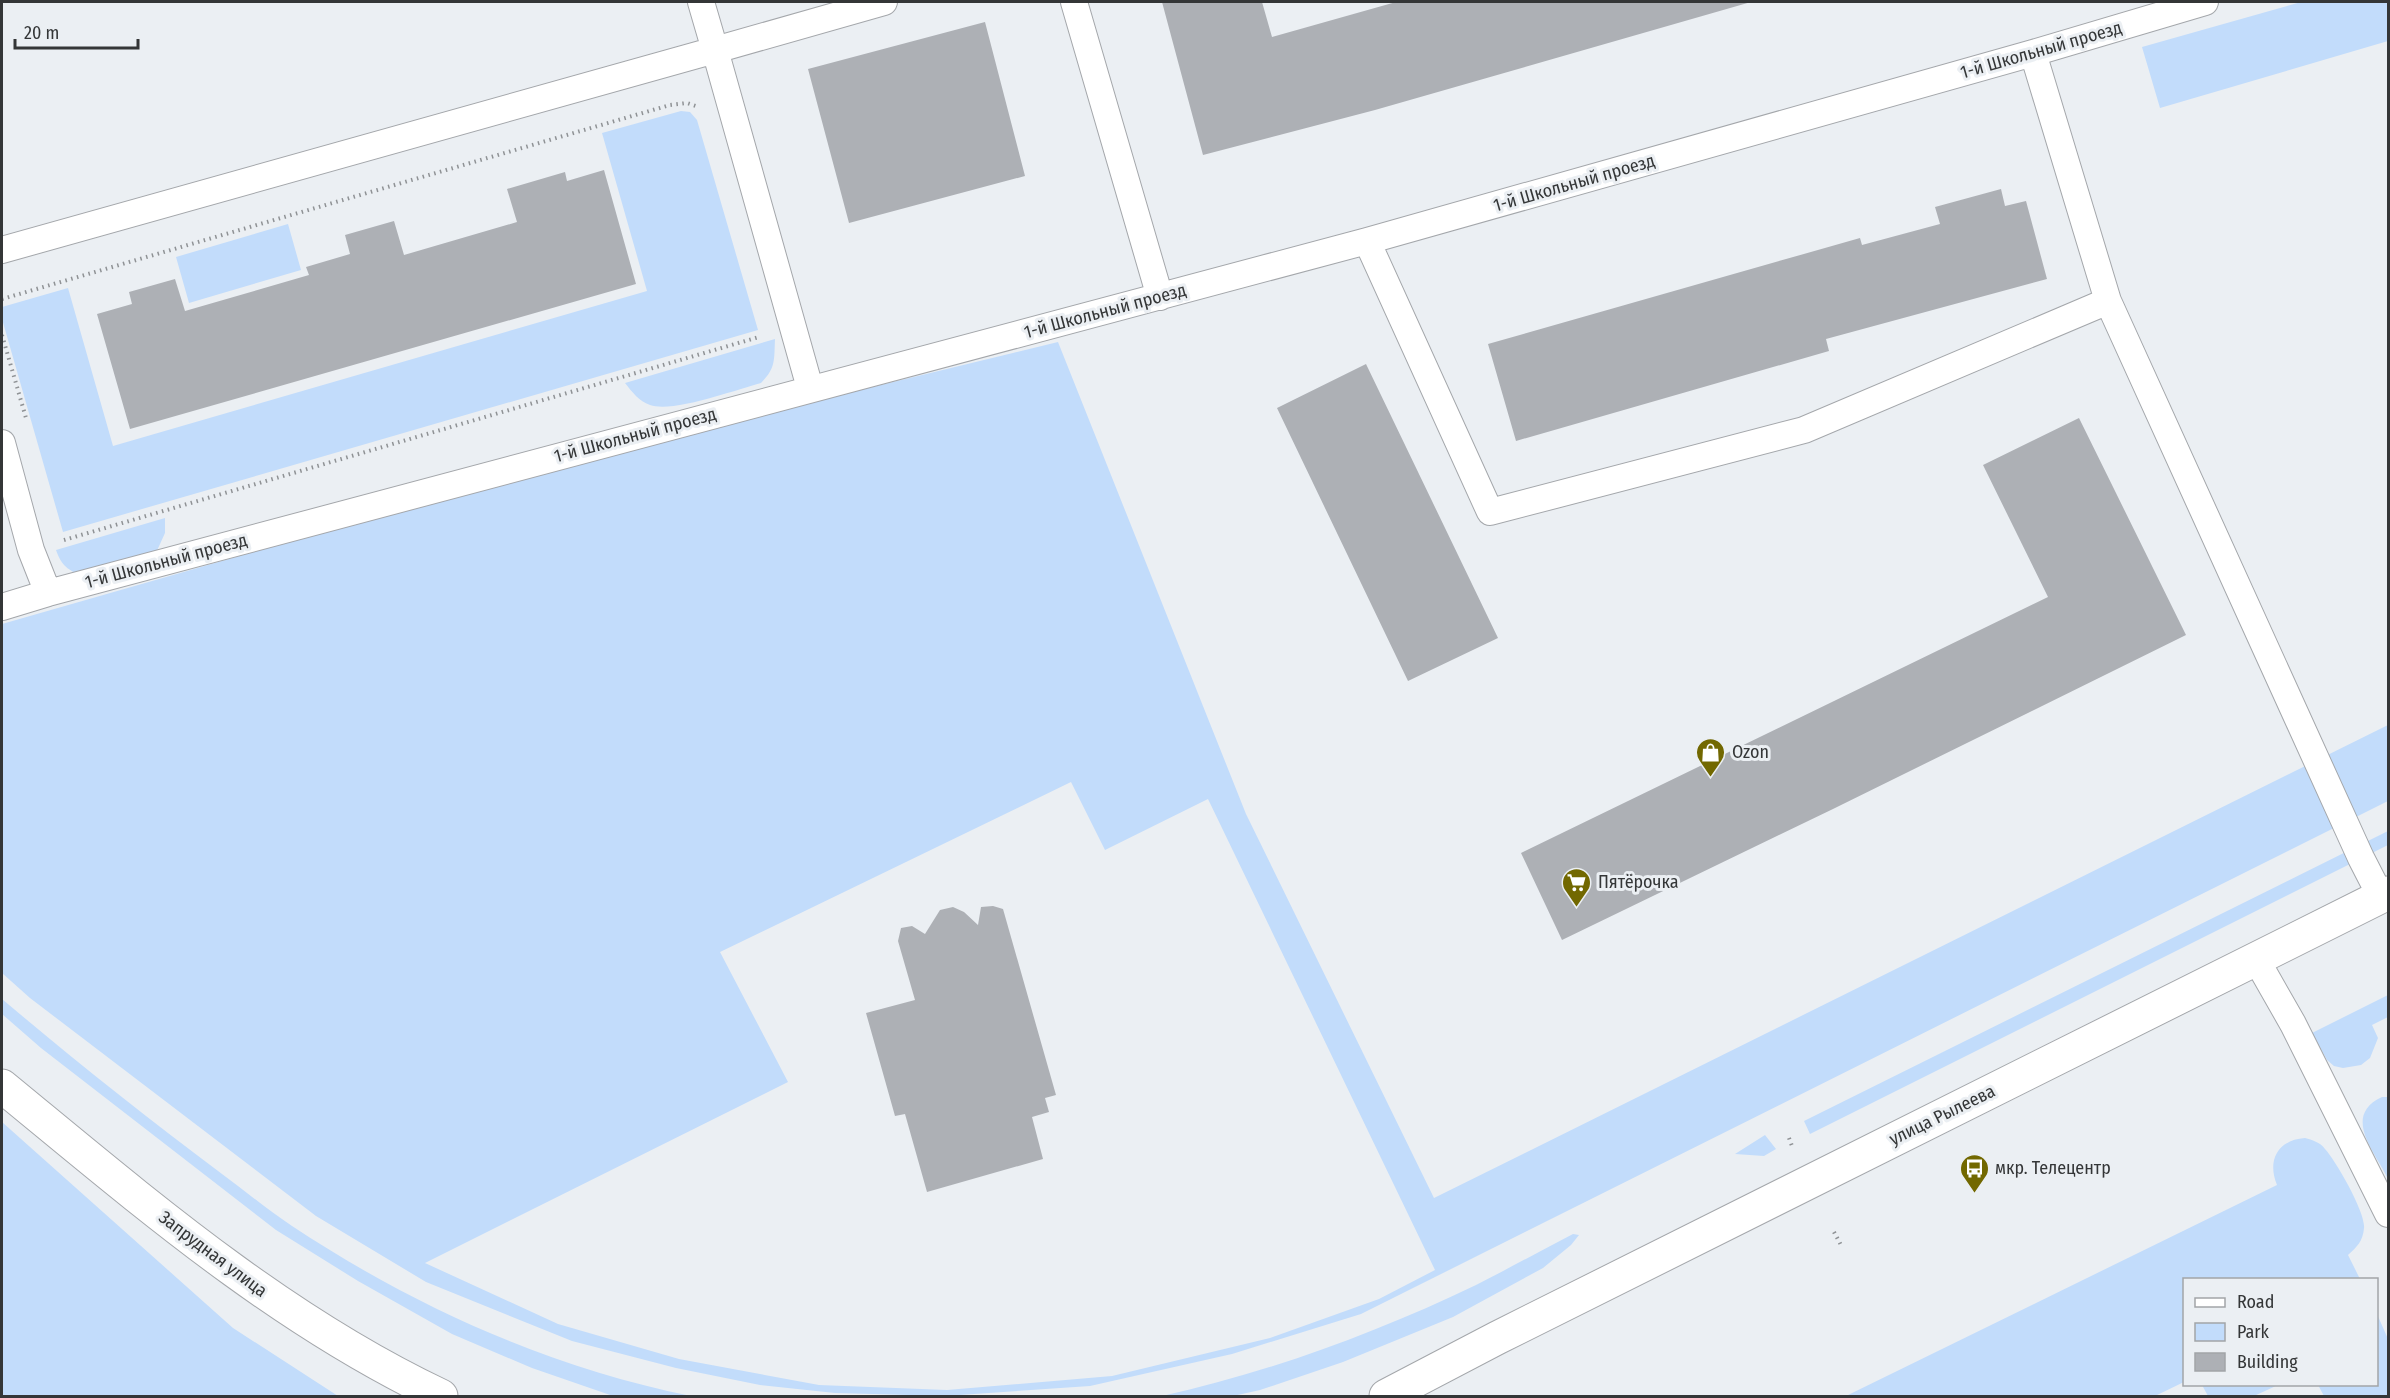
<svg xmlns="http://www.w3.org/2000/svg" width="2390" height="1398" font-family="'Fira Sans Condensed',sans-serif">
<style>
.green{fill:#c2dcfb;fill-rule:evenodd}
.building{fill:#adb0b5}
.lines{fill:none;stroke-linecap:round;stroke-linejoin:round}
.lane-casing{stroke:#a4a7ab;stroke-width:28}
.secondary-casing{stroke:#a4a7ab;stroke-width:35}
.path{stroke:#8f9295;stroke-width:4;stroke-dasharray:1.5 4.5;stroke-linecap:butt}
.lane{stroke:#fff;stroke-width:26}
.secondary{stroke:#fff;stroke-width:33}
.labels{text-anchor:middle;stroke-width:6;stroke-linejoin:round;paint-order:stroke}
.street-label{font-size:18px;fill:#343637;stroke:#ebeff3}
.poi-label{font-size:18px;fill:#343637;stroke:#ebeff3;text-anchor:start}
</style>
<rect width="100%" height="100%" fill="#ebeff3"/>
<path class="green" d="M2301 2H2388V41L2160 108 2142 47Z
M681 111 690 112 697 120 758 330 63 532 2 319V307L68 288 113 446 647 291 602 133Z
M288 224 301 270 189 303 176 257Z
M775 339C774 360 776 368 761 383 735 390 673 413 650 405 639 401 632 392 625 383Z
M1058 342 1246 814 1434 1198 2388 725V801L1361 1314 1232 1354 1090 1386 945 1396 835 1393 760 1385 676 1368 572 1341 426 1282 316 1216 30 998 2 973V624L596 454ZM1071 782 1105 850 1208 799 1435 1270 1379 1299 1270 1338 1112 1376 947 1390 819 1385 679 1359 558 1324 425 1263 788 1082 720 952Z
M165 518V533L155 555 80 575C66 569 61 564 56 550Z
M2388 831V845L1810 1134 1804 1121Z
M2388 995V1017L2372 1025 2378 1038 2370 1058 2361 1065 2343 1068 2334 1066 2327 1060 2312 1033Z
M2 999C73 1059 147 1118 222 1174 245 1191 268 1210 292 1226 413 1306 548 1367 691 1396H613L532 1368 452 1334 358 1281 276 1230 41 1048 2 1014Z
M2382 1097H2388V1179C2376 1153 2341 1116 2382 1097Z
M2 1122 233 1328 338 1396H2Z
M1765 1135 1776 1149 1764 1156 1735 1154Z
M2305 1138C2312 1140 2320 1142 2325 1149 2336 1161 2366 1213 2364 1228 2363 1241 2357 1247 2348 1255L2360 1279 2184 1280V1382L2155 1396H1846L2277 1185C2267 1161 2277 1140 2305 1138Z
M1573 1234 1579 1235 1571 1245 1543 1268 1453 1317 1343 1362 1260 1390 1233 1396H1162C1270 1372 1376 1333 1476 1285 1508 1269 1540 1251 1573 1234Z
M2377 1314 2388 1339V1396H2324L2318 1385 2376 1384Z
M2202 1385H2278L2254 1396H2208Z"/>
<path class="building" d="M1162 2H1262L1272 37 1396 2H1751L1375 110 1203 155Z
M985 22 1025 176 849 223 808 69Z
M604 170 636 284 130 429 97 314 132 304 129 292 175 279 185 311 309 275 306 267 350 254 345 235 394 221 404 255 517 222 507 189 565 172 567 181Z
M2001 189 2005 206 2026 201 2047 279 1826 339 1829 351 1516 441 1488 344 1860 238 1862 245 1940 224 1935 207Z
M1366 364 1498 638 1408 681 1277 408Z
M2079 418 2186 635 1833 809 1562 940 1521 853 2048 597 1983 465Z
M993 906 1003 909 1056 1095 1045 1098 1049 1112 1032 1117 1043 1159 927 1192 905 1114 895 1116 866 1013 915 1000 898 941 901 928 912 926 925 934 940 910 953 907 964 912 978 925 981 907Z"/>
<g class="lines">
<defs>
<path id="lane" d="M701 2 715 50 884 2
M1074 2 1160 297
M1367 241 1490 512 1804 430 2108 301 2033 53
M2 250 715 50 810 388
M2108 301 2361 858 2381 897
M2 443 31 550 48 593
M2 607 48 593 1367 241 2033 53 2205 2
M2256 959 2293 1024 2388 1214"/>
<path id="secondary" d="M2 1086C141 1200 278 1319 441 1396
M1386 1396 1497 1338 2388 893"/>
</defs>
<use href="#lane" class="lane-casing"/>
<use href="#secondary" class="secondary-casing"/>
<path class="path" d="M2 299 670 105 687 103 696 106
M2 335 26 418
M64 540 759 337
M1789 1138 1792 1146
M1834 1232 1842 1247"/>
<use href="#lane" class="lane"/>
<use href="#secondary" class="secondary"/>
</g>
<defs>
<symbol id="shop-pin" viewBox="-11 -11 22 30"><path d="M0 17L-7.5 6A9.5 9.5 0 1 1 7.5 6Z" fill="#726800" stroke="#ebeff3"/><path d="M-5-2.5h2.3a2.7 3.5 0 0 1 5.4 0H5L5.5 6h-11ZM-1.5-2.5h3a1.5 2.3 0 0 0-3 0Z" fill="#fff"/></symbol>
<symbol id="supermarket-pin" viewBox="-11 -11 22 30"><path d="M0 17L-7.5 6A9.5 9.5 0 1 1 7.5 6Z" fill="#726800" stroke="#ebeff3"/><path d="M-6-5.5h2.5l.6 2H6L4.5 2H-2.5L-4.4-4H-6ZM-1.5 3.2a1.3 1.3 0 1 0 .1 0ZM3 3.2a1.3 1.3 0 1 0 .1 0Z" fill="#fff"/></symbol>
<symbol id="bus-pin" viewBox="-11 -11 22 30"><path d="M0 17L-7.5 6A9.5 9.5 0 1 1 7.5 6Z" fill="#726800" stroke="#ebeff3"/><path d="M-5-6H5V4H4V6H2V4H-2V6H-4V4H-5ZM-3.5-4V0h7V-4ZM-3.5 1.2v1.5H-2V1.2ZM2 1.2v1.5H3.5V1.2Z" fill="#fff"/></symbol>
</defs>
<g fill-rule="evenodd">
<use href="#shop-pin" x="1694" y="736" width="33" height="45"/>
<use href="#supermarket-pin" x="1560" y="866" width="33" height="45"/>
<use href="#bus-pin" x="1958" y="1152" width="33" height="45"/>
</g>
<g class="labels">
<g class="street-label">
<text transform="translate(2041 50) rotate(-16)" y="6">1-й Школьный проезд</text>
<text transform="translate(1574 183) rotate(-16)" y="6">1-й Школьный проезд</text>
<text transform="translate(1105 311) rotate(-15)" y="6">1-й Школьный проезд</text>
<text transform="translate(635 435) rotate(-15)" y="6">1-й Школьный проезд</text>
<text transform="translate(166 561) rotate(-15)" y="6">1-й Школьный проезд</text>
<text transform="translate(1942 1115) rotate(-26)" y="6">улица Рылеева</text>
<text transform="translate(213 1254) rotate(37)" y="6">Запрудная улица</text>
</g>
<g class="poi-label">
<text x="1732" y="758">Ozon</text>
<text x="1598" y="888">Пятёрочка</text>
<text x="1995" y="1174">мкр. Телецентр</text>
</g>
</g>
<rect width="2390" height="1398" fill="none" stroke="#343637" stroke-width="6"/>
<rect x="2183" y="1278" width="195" height="108" fill="#ebeff3" stroke="#a2a5a8" stroke-width="1.5"/>
<rect x="2195" y="1298" width="30" height="9" fill="#ffffff" stroke="#a2a5a8" stroke-width="1.5"/>
<text x="2237" y="1308" font-size="18" fill="#343637">Road</text>
<rect x="2195" y="1323" width="30" height="18" fill="#c2dcfb" stroke="#a2a5a8" stroke-width="1.5"/>
<text x="2237" y="1338" font-size="18" fill="#343637">Park</text>
<rect x="2195" y="1353" width="30" height="18" fill="#adb0b5" stroke="#a2a5a8" stroke-width="1.5"/>
<text x="2237" y="1368" font-size="18" fill="#343637">Building</text>
<path d="M15 39v9h123v-9" fill="none" stroke="#343637" stroke-width="3"/>
<text x="24" y="39" font-size="18" fill="#343637" stroke="#ebeff3" stroke-width="4.5" paint-order="stroke">20 m</text>
</svg>
